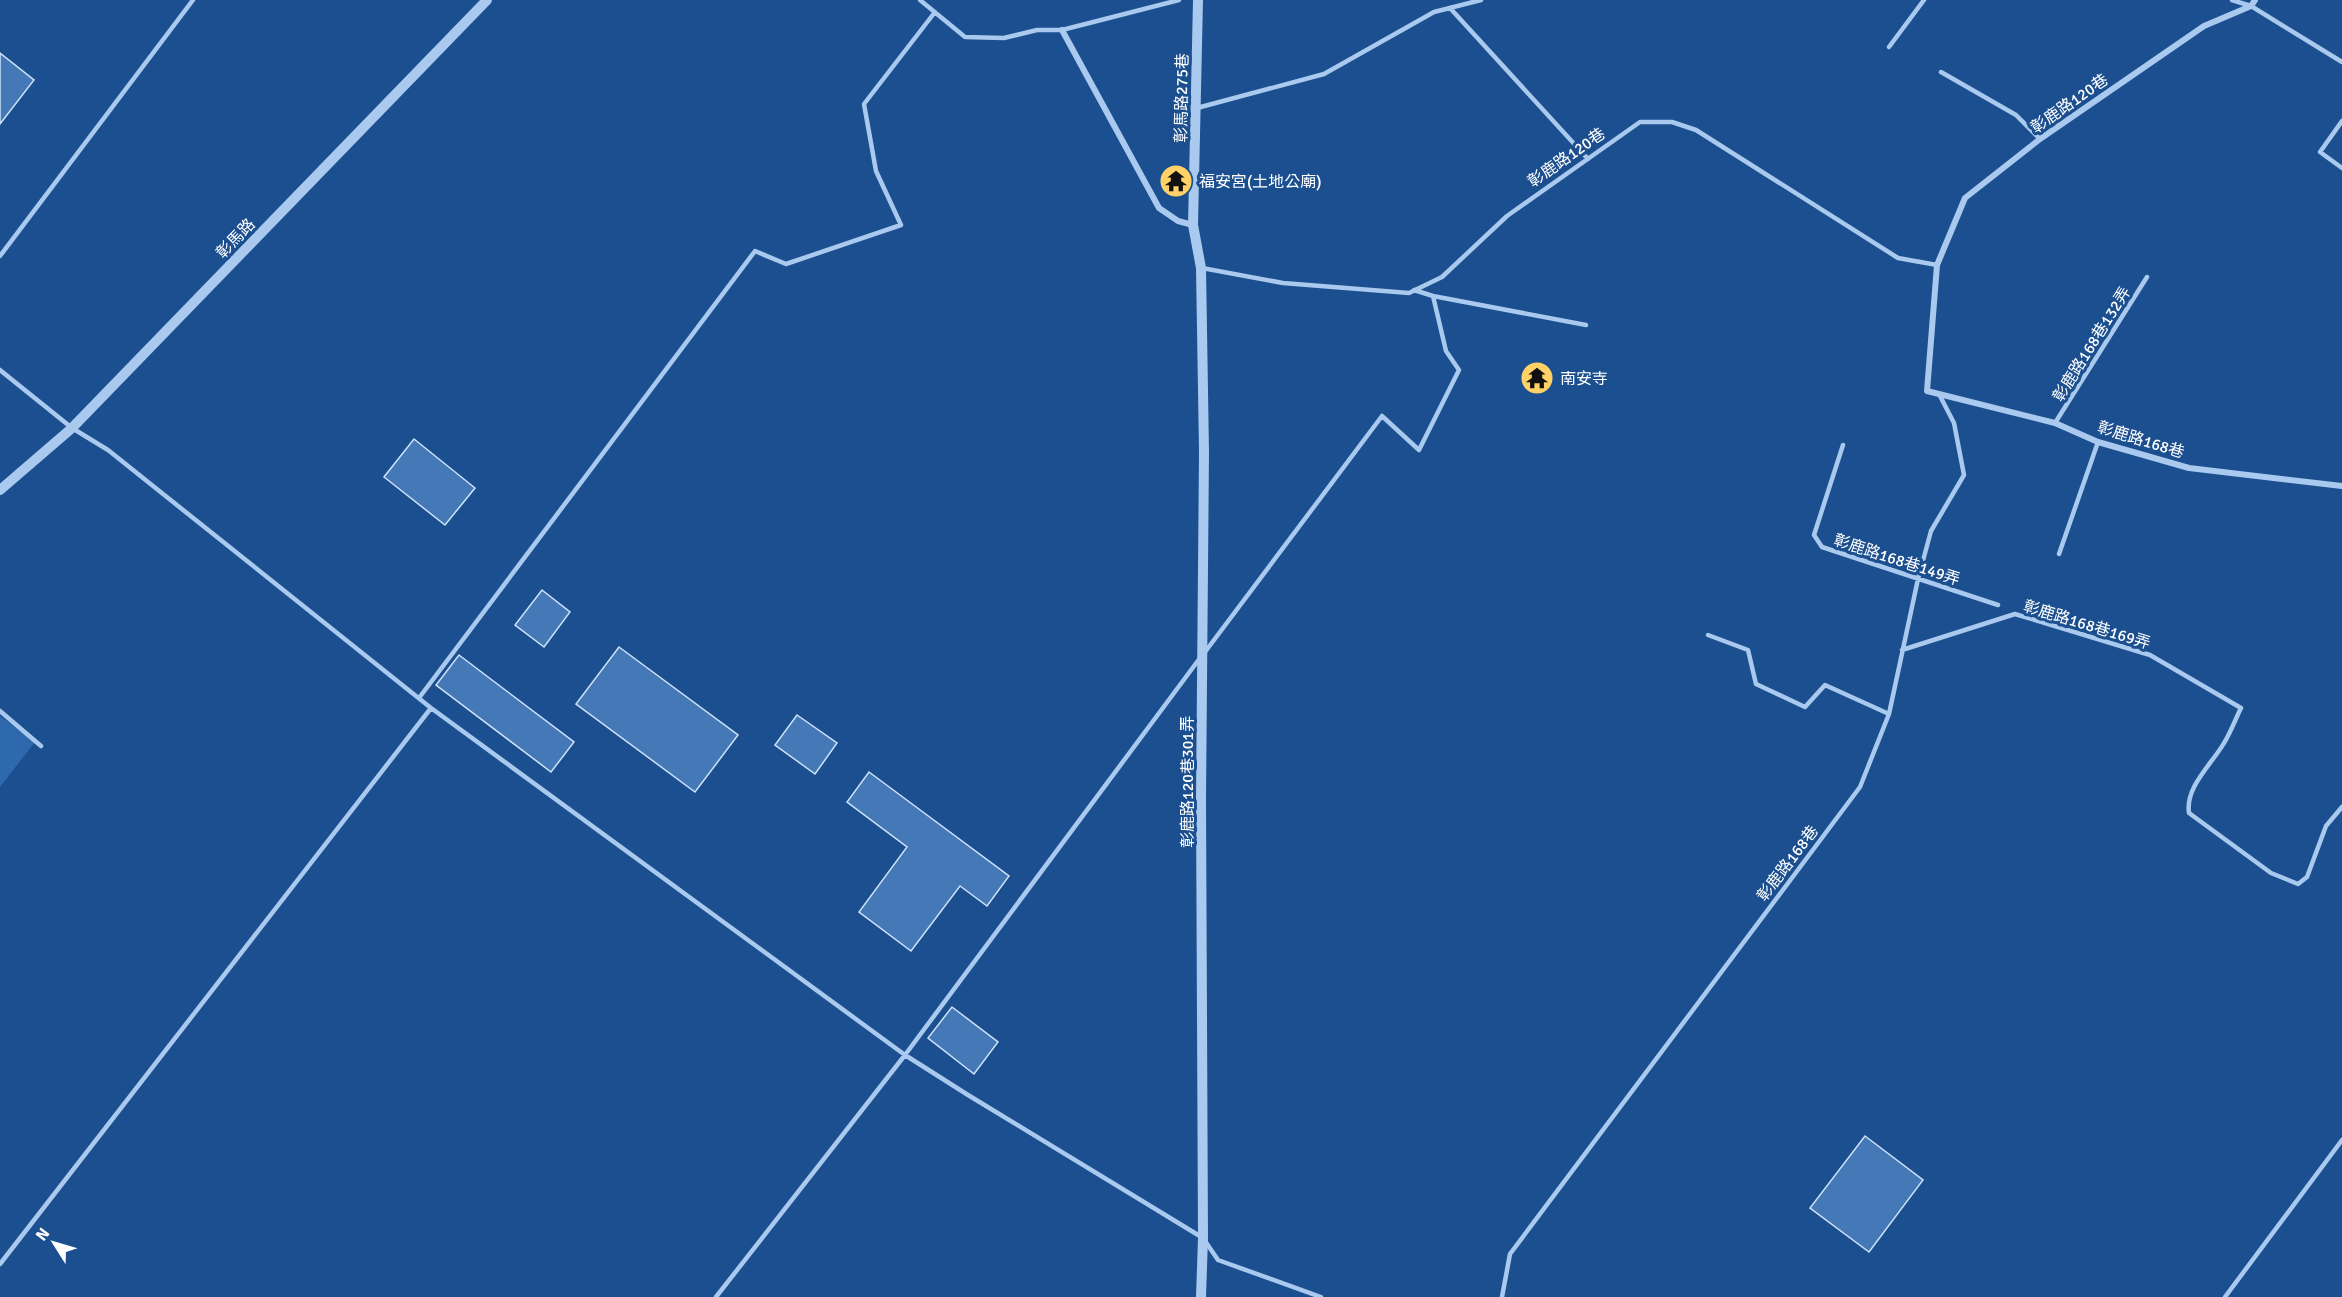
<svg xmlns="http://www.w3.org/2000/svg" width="2342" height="1297" font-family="Signika,'Noto Sans TC',sans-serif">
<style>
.green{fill:#2e69ad}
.building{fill:#4478b7;stroke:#cfe3fa;stroke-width:1.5}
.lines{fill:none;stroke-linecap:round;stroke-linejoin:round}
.service{stroke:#a9c9ee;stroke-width:4.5}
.minor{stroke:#a9c9ee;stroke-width:6}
.tertiary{stroke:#a9c9ee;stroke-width:10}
.labels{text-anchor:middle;stroke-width:6;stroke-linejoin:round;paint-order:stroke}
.street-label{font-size:16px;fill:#fff;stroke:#1b4f8f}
.poi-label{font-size:16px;fill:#fff;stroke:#1b4f8f;text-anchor:start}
</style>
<rect width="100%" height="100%" fill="#1b4f8f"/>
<path class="green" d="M0 716 35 742 0 787Z"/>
<path class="building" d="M0 53 34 80 0 124Z
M414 439 475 488 445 525 384 477Z
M542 590 570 612 544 647 515 625Z
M619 647 738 735 695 792 576 704Z
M459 655 574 742 551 772 436 685Z
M797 715 837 743 815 774 775 745Z
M869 772 1009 876 987 906 960 886 911 951 859 912 907 847 847 802Z
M952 1007 998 1042 974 1074 928 1038Z
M1865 1136 1923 1180 1869 1252 1810 1208Z"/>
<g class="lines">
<path class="service" d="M920 0 965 37 1004 38 1037 30H1062L1179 0
M2232 0 2251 6 2342 62
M1450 8 1588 159
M1889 47 1924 0
M1941 72 2016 115 2040 139
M1197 108 1324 74 1434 12 1481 0
M2342 121 2320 152 2342 168
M0 256 193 0
M1202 268 1283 283 1409 293 1442 277 1507 216 1640 122H1672L1696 130 1898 258 1937 265
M1414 290 1433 296 1586 325
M0 370 72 428 108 450 431 708 905 1055 968 1095 1203 1238 1218 1260 1321 1297
M2055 423 2147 277
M1843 445 1814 535 1822 547 1998 605
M2059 554 2098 442
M1708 635 1748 650 1756 684 1805 707 1825 685 1889 714
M1902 650 2015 614 2150 655 2241 708C2235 720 2231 732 2224 743 2212 764 2185 787 2189 813L2271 873 2298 884 2307 877 2326 826 2342 807
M1205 652 1382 416 1419 450 1459 370 1446 351 1433 296
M419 698 755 251 786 264 901 225 876 171 864 104 935 12
M0 711 41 746
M0 1264 431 708
M716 1297 905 1055 1200 658
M1502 1297 1510 1254 1860 787 1889 714 1918 579 1931 531 1964 475 1954 423 1939 394
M2225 1297 2342 1140"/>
<path class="minor" d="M2255 0 2251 6 2204 26 2040 139 1965 198 1937 265 1927 391 2055 423 2098 442 2189 468 2342 486
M1062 30 1159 208 1178 221 1193 225"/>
<path class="tertiary" d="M1198 0 1193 225 1201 268 1204 452 1201 799 1203 1238 1201 1297
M0 490 72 428 487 0"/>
</g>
<defs>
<symbol id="temple-disc" viewBox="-11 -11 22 22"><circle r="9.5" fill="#ffd166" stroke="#1b4f8f"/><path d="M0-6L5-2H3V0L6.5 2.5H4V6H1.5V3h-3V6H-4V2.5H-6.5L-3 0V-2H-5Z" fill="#111"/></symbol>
</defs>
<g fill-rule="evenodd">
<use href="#temple-disc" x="1157" y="162" width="38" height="38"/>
<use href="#temple-disc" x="1518" y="359" width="38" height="38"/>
</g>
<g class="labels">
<g class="street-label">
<text transform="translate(1181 98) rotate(-89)" y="6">彰馬路275巷</text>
<text transform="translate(2069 103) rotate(-35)" y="6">彰鹿路120巷</text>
<text transform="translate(1566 157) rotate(-35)" y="6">彰鹿路120巷</text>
<text transform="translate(235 238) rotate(-46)" y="6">彰馬路</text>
<text transform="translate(2091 344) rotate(-58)" y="6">彰鹿路168巷132弄</text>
<text transform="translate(2141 439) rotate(17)" y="6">彰鹿路168巷</text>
<text transform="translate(1897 559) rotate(18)" y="6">彰鹿路168巷149弄</text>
<text transform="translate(2087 624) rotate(17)" y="6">彰鹿路168巷169弄</text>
<text transform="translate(1187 782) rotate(-90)" y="6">彰鹿路120巷301弄</text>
<text transform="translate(1787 863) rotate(-53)" y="6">彰鹿路168巷</text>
</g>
<g class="poi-label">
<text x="1199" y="187">福安宮(土地公廟)</text>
<text x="1560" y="384">南安寺</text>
</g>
</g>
<g transform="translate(54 1243) rotate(307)" stroke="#1b4f8f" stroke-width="4.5" paint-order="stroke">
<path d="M0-4.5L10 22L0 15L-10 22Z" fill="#ffffff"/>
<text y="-9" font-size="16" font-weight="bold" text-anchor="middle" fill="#ffffff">N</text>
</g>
</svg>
